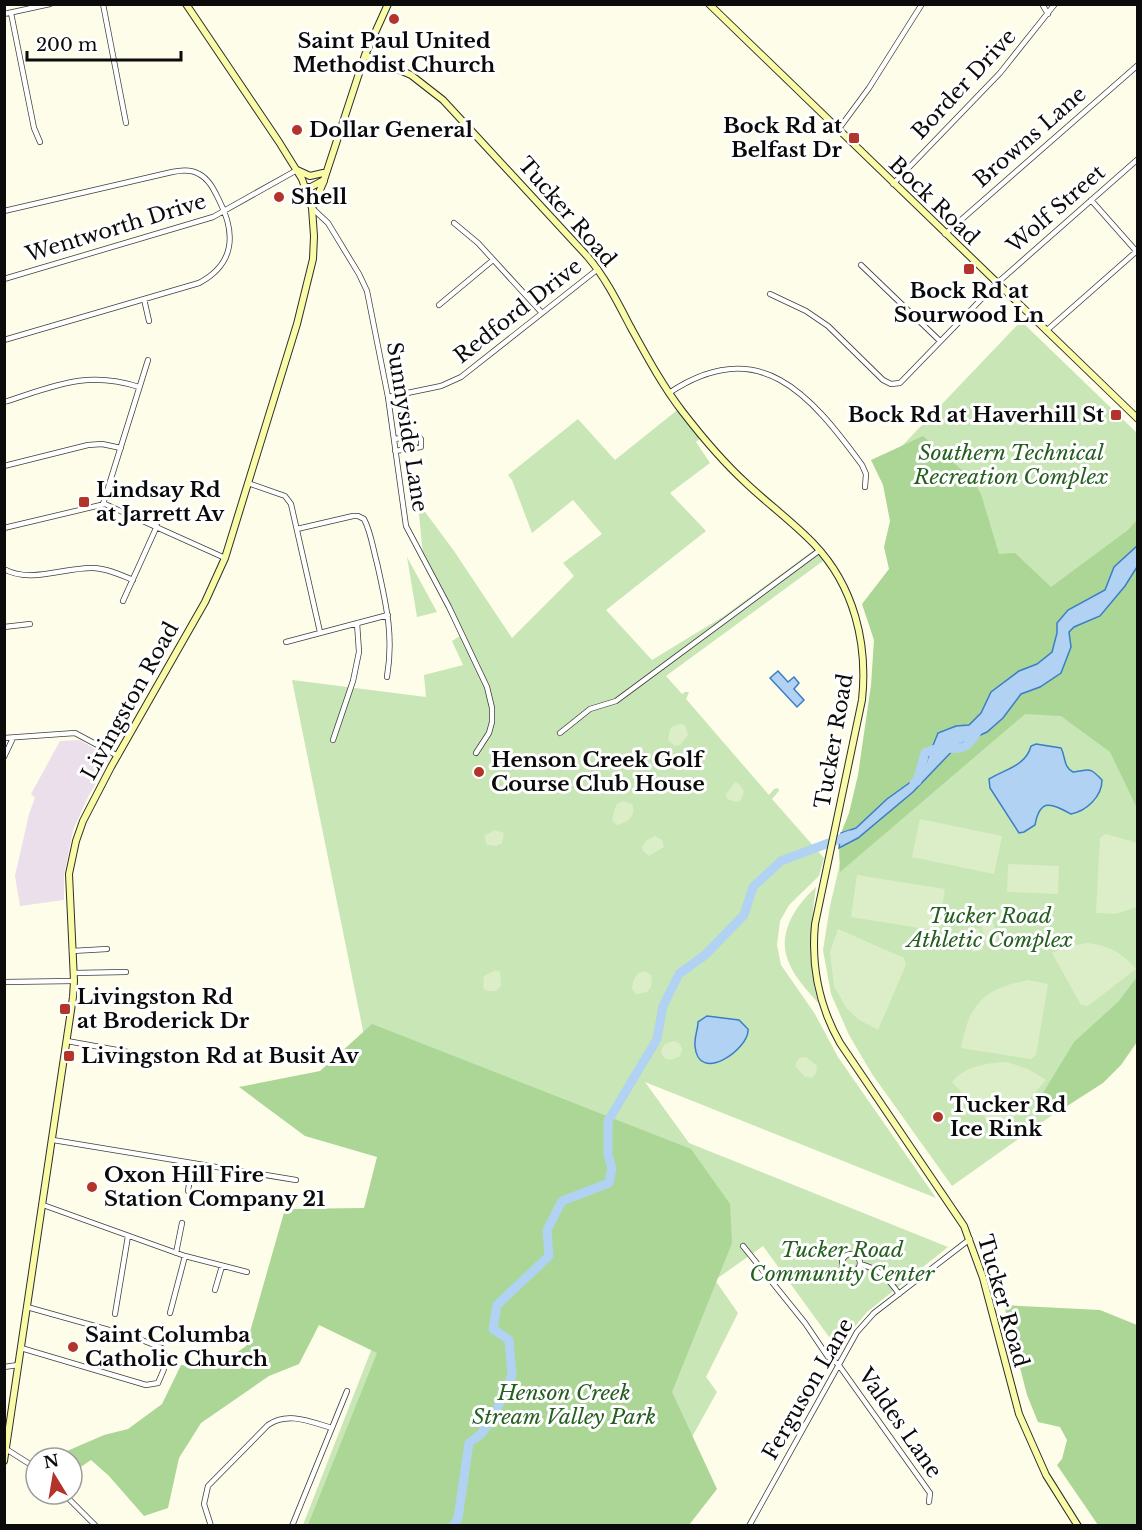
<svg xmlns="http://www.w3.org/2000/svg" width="1142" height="1530" font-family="'Libre Baskerville',serif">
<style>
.industrial{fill:#eadfea}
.green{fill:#c9e6b6}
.forest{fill:#abd696}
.pitch{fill:#dceec7}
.water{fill:#b1d2f3;stroke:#3b7ec6;stroke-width:1.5}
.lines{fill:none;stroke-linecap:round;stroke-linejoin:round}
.river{stroke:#b1d2f3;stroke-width:9}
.street-casing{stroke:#3e3e3e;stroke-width:6}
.secondary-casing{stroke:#2d2d2d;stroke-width:8}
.street{stroke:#fff;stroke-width:4.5}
.secondary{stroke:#fafba7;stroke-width:6}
.poi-dot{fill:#b3342a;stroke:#fff;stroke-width:2}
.labels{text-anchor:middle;stroke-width:6;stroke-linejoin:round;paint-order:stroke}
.poi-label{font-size:21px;font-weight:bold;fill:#0b0b0b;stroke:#fff;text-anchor:start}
.street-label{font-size:21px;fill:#0b0b0b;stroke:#fff}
.park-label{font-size:21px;font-style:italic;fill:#255f1f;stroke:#fff}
</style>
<rect width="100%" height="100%" fill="#fefdea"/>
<path class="industrial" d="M80 740 110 758 87 799 73 830 64 875V900L20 906 15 876 29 814 35 798 31 794 60 741Z"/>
<path class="green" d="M1021 321 1137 433V1006L1104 1030 1058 1111 952 1186 872 1074 849 1035 831 994 823 950 830 906 841 859 933 741 881 468Z
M681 407 703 436 696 442 710 463 670 493 706 531 606 610 652 660 724 616 814 550 823 561 666 676 682 694 685 692H689L686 699 769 795 774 789 778 788 779 791 772 799 824 858 819 876 789 905 780 921 777 945 781 965 815 1014 838 1057 936 1198 645 1082 689 1143 948 1247 867 1312 856 1325 840 1352 763 1246 715 1280 738 1313 706 1377 717 1392 649 1514 626 1525H303L404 1266 373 1080 292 680 426 697 424 675 463 665 452 641 460 636 424 565 418 505H420L454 551 512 638 574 576 563 563 602 534 573 500 532 533 512 480 508 475 578 419 615 460Z
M407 557 437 612 417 617Z
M816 887C810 927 808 963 818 1003 808 991 796 979 790 965 775 936 795 906 816 887Z"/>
<path class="forest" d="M923 436 971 478 981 494 999 554 1015 553 1051 587 1128 530 1137 520V808L1110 752 1061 716 1025 714 840 872 839 848 841 833 849 813 858 775 871 685 874 640 862 604 889 569 884 547 890 521 883 485 871 460Z
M1137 977V1042L1121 1065 1103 1083 1064 1108 1040 1098 1074 1042 1119 1001Z
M372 1024 691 1149 730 1204 732 1243 672 1392 717 1489 689 1525H308L377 1353 319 1325 299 1364 269 1376 201 1423 179 1458 168 1508 144 1516 109 1476 91 1460 72 1473V1458H62L67 1451 104 1435 128 1429 162 1404 181 1365 216 1368 246 1346 285 1209 364 1208 377 1157 305 1136 239 1087 320 1071Z
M1004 1305 1100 1310 1137 1325V1525H1098L1057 1465 1062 1459 1067 1440 1060 1427 1038 1422 1027 1395Z"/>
<path class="pitch" d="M680 724 685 725 688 735 680 745 675 746 668 740C671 729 667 728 680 724Z
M735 782 739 784 744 791 741 800 736 802 727 799 726 794Z
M623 801 632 804C637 816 627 823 617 825L613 822C611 817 615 808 617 804Z
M920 819 1002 836 994 874 912 857Z
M495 830 504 833 502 843 496 846 487 845 484 836Z
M1106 834 1137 843V907L1115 914 1096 913 1100 838Z
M655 836 662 840 664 847 649 856 643 851 642 846 647 840Z
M1008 864 1059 866 1058 894 1007 892Z
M857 875 945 889 938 931 851 917Z
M993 921 997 943 986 945 981 923Z
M979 928 983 950 972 952 968 930Z
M838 929 904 958 906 965 878 1030 859 1020 847 1009 834 986 830 952Z
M1088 943C1111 947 1120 951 1136 969L1088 1006 1081 1005 1052 953 1067 946Z
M495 970 500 972 501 986 496 991H487L483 988 484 976Z
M644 971 652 975 651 987 647 992 636 994 632 989C633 980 635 973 644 971Z
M1028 980 1048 984 1036 1055 1031 1059 961 1048C969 1004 983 989 1028 980Z
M674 1041 680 1044 682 1049 680 1056C672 1061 662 1062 661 1050L665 1044Z
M806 1057 817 1066 816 1073 812 1078 805 1077 795 1066 799 1058Z
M1007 1062 1028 1069 1046 1080 1003 1129 996 1130 952 1082C965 1066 987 1063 1007 1062Z"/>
<path class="water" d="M1137 546V567L1125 586 1100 616 1074 627 1069 632 1071 647 1061 673 1040 687 1021 694 1003 718 987 732 958 745 913 792 858 838 839 848 841 833 856 828 887 799 912 781 923 770 938 733 956 726 969 725 981 713 991 692 1019 671 1037 664 1052 652 1057 633V623L1068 610 1105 590 1114 567Z
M778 671 788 682 794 677 799 683 794 689 804 700 797 707 770 678Z
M1036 744 1061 748C1066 757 1063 767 1073 772 1090 770 1089 766 1102 780 1102 797 1086 811 1071 814 1052 804 1040 797 1035 825L1024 832 1019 833 990 788 989 779C1005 769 1026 766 1031 746Z
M707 1016 739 1020 748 1029C750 1049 698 1085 695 1046 694 1037 698 1030 698 1022Z"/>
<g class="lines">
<path class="river" d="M914 783 917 781 925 753C951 739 963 764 980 726
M453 1526 458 1518 469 1443 481 1434 493 1418 512 1375 509 1340 493 1329 497 1305 549 1256 547 1230 562 1201 609 1183 612 1168 608 1155V1121L657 1039 663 1006 679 974 705 955 744 915 753 887 781 861 850 835"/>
<defs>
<path id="street" d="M103 4 126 123
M1042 4 1048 14
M11 13 34 128 40 142
M4 14 50 4
M838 130 869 88 922 4
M893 184 1000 73 1055 4
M1091 200 1137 252
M312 208 328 223 359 274 367 291 388 397 406 526 449 607 487 687 492 708V722L489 733 476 753
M4 211 172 172C181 170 191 169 199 174 209 179 214 190 219 200 236 233 235 264 199 283L4 340
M454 223 478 243 542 313
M945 234 1138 65
M861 265 940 341
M4 279 213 217 297 170
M770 294 806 311 828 326 883 380 891 384 900 383 996 284 1138 159
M144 299 149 321
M439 305 493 260
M1046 331 1138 250
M669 393C759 333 810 394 862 465L866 474 865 487
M388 397 441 386 461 377 598 269
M4 402C55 386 86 370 139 387
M394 439 418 436 421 439V447L395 451
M4 466 88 445 102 444 121 448
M248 483 285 496 291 504 320 632
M103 504 148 360
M4 528 105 504 225 558
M297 529 353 516H358L364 519C371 532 373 549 377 563 386 604 394 635 387 677
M4 569C30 584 65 567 93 568 106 568 121 575 133 580
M123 601 157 526
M4 627 30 624
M286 642 388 615
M560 733 590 709 616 701 820 550
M4 738 75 733 118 756
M333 740 353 681 359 652 357 623
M4 757 13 738
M72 951 107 949
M74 973 126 972
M4 982 74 981
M67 1041 128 1052
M53 1140 296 1180
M188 1191 192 1165
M43 1205 185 1256 247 1272
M743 1246 805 1323 828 1357 838 1364 930 1493 929 1502
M176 1253 182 1223
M842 1263a9 9 0 1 1 18 0a9 9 0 1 1-18 0Z
M860 1264C879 1269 888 1278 899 1294
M215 1290 222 1266
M170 1313 185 1256
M115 1314 128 1236
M21 1348 146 1385 158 1383 164 1369 165 1356 162 1348 134 1337 27 1307
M4 1367 18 1365
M6 1449 36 1468
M64 1494 96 1526
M211 1526 204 1504 208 1486 268 1425C288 1411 311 1422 332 1428
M292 1526 347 1391
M749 1526 857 1332 874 1313 970 1239"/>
<path id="secondary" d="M709 4 1138 419
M365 55 411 75 443 100 587 256C605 277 617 301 630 326 646 355 662 385 682 411 702 437 722 461 746 483 768 504 793 522 814 544 854 586 868 643 862 700L815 924C811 966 819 1006 840 1043L964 1226 983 1278 1019 1414 1046 1475 1078 1526
M297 170 310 176 323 173
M305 187H311L324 180 365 55 388 4
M312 208 324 181
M4 1461 73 997 74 981 69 874 76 841 83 821 111 767 205 602 225 558 297 324 313 259 314 236 312 208 302 179 279 142 186 4"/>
</defs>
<use href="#street" class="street-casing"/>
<use href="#secondary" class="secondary-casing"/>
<use href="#street" class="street"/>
<use href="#secondary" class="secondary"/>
</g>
<g class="poi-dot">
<circle cx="394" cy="19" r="6"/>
<circle cx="297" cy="130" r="6"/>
<rect x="848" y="132" width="12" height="12" rx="3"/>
<circle cx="279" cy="197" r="6"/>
<rect x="963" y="263" width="12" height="12" rx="3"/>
<rect x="1110" y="409" width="12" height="12" rx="3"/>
<rect x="78" y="496" width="12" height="12" rx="3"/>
<circle cx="479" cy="772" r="6"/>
<rect x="59" y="1003" width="12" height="12" rx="3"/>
<rect x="63" y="1050" width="12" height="12" rx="3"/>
<circle cx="938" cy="1117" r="6"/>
<circle cx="92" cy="1187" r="6"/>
<circle cx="73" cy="1347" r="6"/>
</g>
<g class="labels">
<g class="poi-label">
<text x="394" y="48" text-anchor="middle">Saint Paul United<tspan x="394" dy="24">Methodist Church</tspan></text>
<text x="842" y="133" text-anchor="end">Bock Rd at<tspan x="842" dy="24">Belfast Dr</tspan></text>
<text x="309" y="137">Dollar General</text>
<text x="291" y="204">Shell</text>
<text x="969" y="298" text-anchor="middle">Bock Rd at<tspan x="969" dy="24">Sourwood Ln</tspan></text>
<text x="1104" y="422" text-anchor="end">Bock Rd at Haverhill St</text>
<text x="96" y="497">Lindsay Rd<tspan x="96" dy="24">at Jarrett Av</tspan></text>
<text x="491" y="767">Henson Creek Golf<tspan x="491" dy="24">Course Club House</tspan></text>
<text x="77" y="1004">Livingston Rd<tspan x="77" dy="24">at Broderick Dr</tspan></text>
<text x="81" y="1063">Livingston Rd at Busit Av</text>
<text x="950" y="1112">Tucker Rd<tspan x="950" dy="24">Ice Rink</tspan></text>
<text x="104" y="1182">Oxon Hill Fire<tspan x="104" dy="24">Station Company 21</tspan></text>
<text x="85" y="1342">Saint Columba<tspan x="85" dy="24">Catholic Church</tspan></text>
</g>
<g class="street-label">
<text transform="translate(964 84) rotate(-47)" y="7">Border Drive</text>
<text transform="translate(1030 137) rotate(-41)" y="7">Browns Lane</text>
<text transform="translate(934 201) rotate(44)" y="7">Bock Road</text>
<text transform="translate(1056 209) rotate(-41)" y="7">Wolf Street</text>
<text transform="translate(567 212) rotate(49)" y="7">Tucker Road</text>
<text transform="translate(116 228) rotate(-17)" y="7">Wentworth Drive</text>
<text transform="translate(518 311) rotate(-38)" y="7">Redford Drive</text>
<text transform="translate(407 427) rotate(81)" y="7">Sunnyside Lane</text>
<text transform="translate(130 701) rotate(-61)" y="7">Livingston Road</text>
<text transform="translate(834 741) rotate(-80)" y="7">Tucker Road</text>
<text transform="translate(1003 1301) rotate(74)" y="7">Tucker Road</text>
<text transform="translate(808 1389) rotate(-60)" y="7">Ferguson Lane</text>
<text transform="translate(900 1423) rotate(55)" y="7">Valdes Lane</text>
</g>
<g class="park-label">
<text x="1011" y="460">Southern Technical<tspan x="1011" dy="24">Recreation Complex</tspan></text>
<text x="990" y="923">Tucker Road<tspan x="990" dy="24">Athletic Complex</tspan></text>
<text x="842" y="1257">Tucker Road<tspan x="842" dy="24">Community Center</tspan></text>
<text x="564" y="1400">Henson Creek<tspan x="564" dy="24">Stream Valley Park</tspan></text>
</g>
</g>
<rect width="1142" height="1530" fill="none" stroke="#0b0b0b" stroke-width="12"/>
<g transform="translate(54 1476) rotate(349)"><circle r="28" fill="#ffffff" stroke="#9d9d9d" stroke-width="1.5"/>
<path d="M0-4.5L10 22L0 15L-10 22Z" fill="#b3342a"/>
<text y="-9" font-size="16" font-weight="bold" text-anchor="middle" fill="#0b0b0b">N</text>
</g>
<path d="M27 51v9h154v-9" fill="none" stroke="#0b0b0b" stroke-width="3"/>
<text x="36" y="51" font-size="18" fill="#0b0b0b" stroke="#ffffff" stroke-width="4.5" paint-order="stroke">200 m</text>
</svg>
